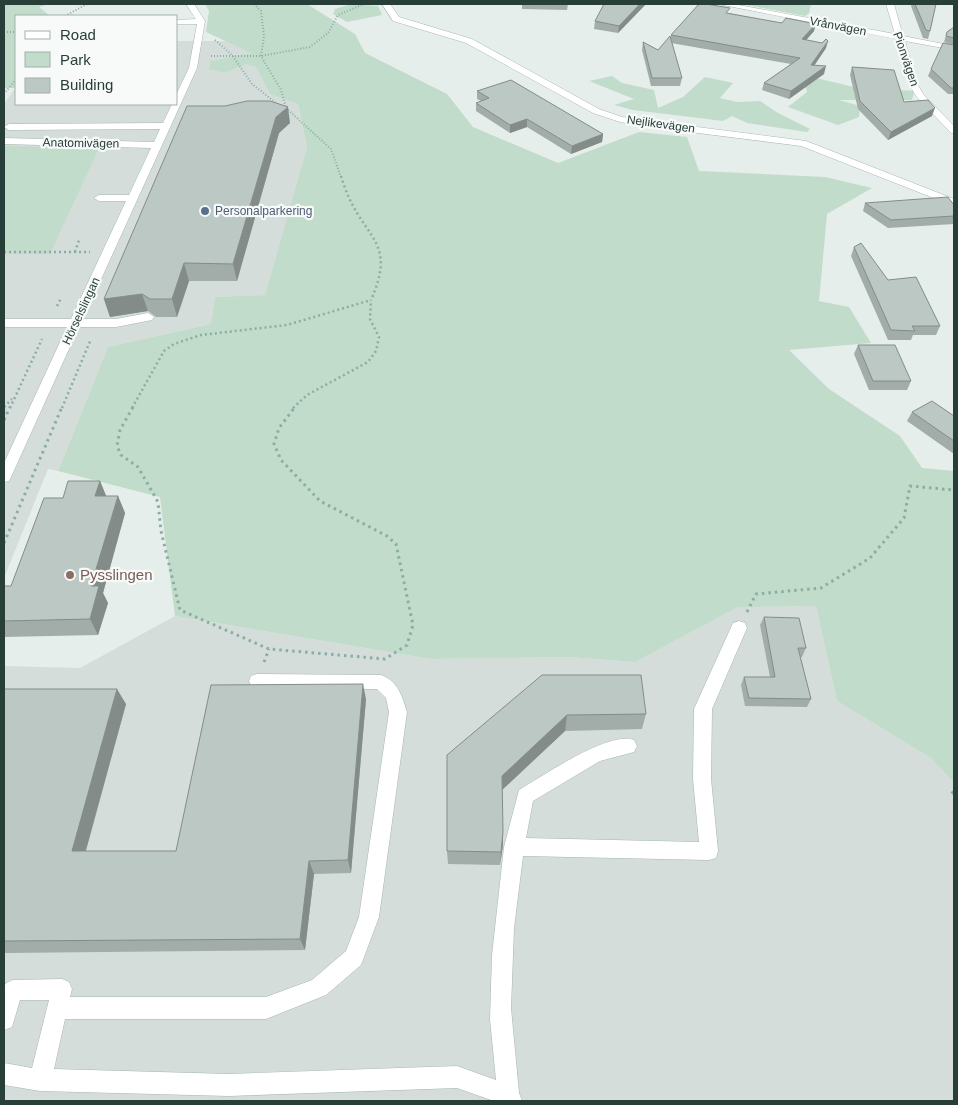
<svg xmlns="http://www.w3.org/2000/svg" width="958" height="1105" font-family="Helvetica,sans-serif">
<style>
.built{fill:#d4ddda}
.green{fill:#c1dcca}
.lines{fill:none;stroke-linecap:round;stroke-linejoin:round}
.minor-casing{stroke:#a9b6b2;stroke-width:1}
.path-far3{stroke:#8aaea5;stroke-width:2;stroke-dasharray:1 2;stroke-linecap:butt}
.path-far2{stroke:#8aaea5;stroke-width:2.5;stroke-dasharray:2 3;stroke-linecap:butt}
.path-far1{stroke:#8aaea5;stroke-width:3;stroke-dasharray:2.5 4;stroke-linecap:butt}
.path{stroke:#8aaea5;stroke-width:4.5;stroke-dasharray:3 5;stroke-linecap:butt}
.minor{fill:#fff;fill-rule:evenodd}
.wall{fill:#a2aca9}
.shaded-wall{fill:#848c89}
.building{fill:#bcc8c4;stroke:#848c89}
.service-dot{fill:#5c6f8a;stroke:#f7faf9;stroke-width:2}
.education-dot{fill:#8d6e63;stroke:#f7faf9;stroke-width:2}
.labels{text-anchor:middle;stroke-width:4.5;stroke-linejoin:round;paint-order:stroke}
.far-street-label{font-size:12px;fill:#273e39;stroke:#f7faf9}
.far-service-label{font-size:12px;fill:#4e5e75;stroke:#f7faf9;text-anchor:start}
.education-label{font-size:15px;fill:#785e54;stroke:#f7faf9;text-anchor:start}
</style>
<rect width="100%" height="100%" fill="#e6eeeb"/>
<path class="built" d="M176 41H227L252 53 212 61 225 73 246 64 256 67 270 94 298 104 307 147 265 295 215 297 211 324 108 347 58 471 48 469 4 578V104L16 87V104H176Z
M816 606 837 701 931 758 954 783V1101H4V666L80 668 175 616 431 659 569 657 635 662 738 607Z"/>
<path class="green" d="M4 4H49L39 7 50 16H16L15 88H4Z
M205 4H307L355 34 365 53 447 94 473 127 558 163 639 132 687 137 699 171 825 177 872 188 827 214 819 301 849 307 871 343 789 350 829 389 900 436 922 468 954 471V783L931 758 837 701 816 606 738 607 635 662 569 657 431 659 175 616 160 497 58 471 108 347 211 324 215 297 265 295 307 147 298 104 270 94 256 67 246 64 225 73 209 69 211 61 251 53 206 32 209 11Z
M351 4 378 6 382 15 347 22 333 14 335 9Z
M742 4H811L809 13 805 16Z
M612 76 622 83 654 90 658 108 683 97 705 77 733 83 720 98 737 102 760 101 778 113 810 129 807 132 747 123 732 116 723 121 633 110 614 105 634 99 589 81Z
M816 78 854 87 914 91 912 100H839L860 106 859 117 838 125 788 107 807 92 806 88 800 82Z
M4 146 99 148 50 254H4Z"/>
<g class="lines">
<defs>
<path id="minor" d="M186 4H194L205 21 197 68 83 319H116L148 313 154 317 152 320 116 327H79L11 477 9 481 4 482V463L67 327H4V319H71L126 201H99L94 198 99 195H129L151 148 4 144V138L154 142 160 129 9 130 4 127 9 124 163 123 172 104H176V95L189 68 197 24H176V20L196 19Z
M382 4H390L399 17 472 39 599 109 622 117 650 121 806 141 954 199V206L801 146 650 127 620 122 593 113 466 43 393 21Z
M718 4H733L895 34 886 4H894L903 36 954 46V50L905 41 917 84 924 95 954 126V134L951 133 916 96 909 84 896 39Z
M739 621 745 623 747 628 712 709 711 779 718 851 716 858 709 860 523 856 514 928 511 1008 519 1093 522 1101H494L457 1088 229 1096 40 1091 4 1085V1063L32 1068 49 1000H20L12 1027 4 1030V987L6 983 13 980 62 979 69 982 72 989 70 997H266L312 980 346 951 359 917 389 712 386 698 377 689 257 688 251 686 249 681 251 676 257 674 381 675C398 681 402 696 407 712L379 917 361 965 326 995 266 1019H65L54 1069 229 1074 457 1066 496 1080 490 1019 492 955 504 847 519 790C543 776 608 731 634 740L637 746 634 752 600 761 533 801 526 838 699 842 693 779 694 709 733 623Z"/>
</defs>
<use href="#minor" class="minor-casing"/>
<path class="path-far3" d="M254 4 261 11 264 36 261 56 281 90 286 108
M65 16 87 4
M4 32H16
M215 40 232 55 252 84 276 103
M211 56H261L310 47 328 33 338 15 364 4
M4 94 16 79
M286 108 331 149 341 177"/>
<path class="path-far2" d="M341 176C343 183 346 191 349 198 370 242 395 245 371 300
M4 252H90
M75 252 79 240
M57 306 61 298
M4 407 12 399
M10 408 42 339
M62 408 91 339
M132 408 164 351 174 344 201 335 287 325 371 300
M293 408 307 395 368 362 376 351 379 337 370 319 371 300"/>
<path class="path-far1" d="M133 407 120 430 117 446 121 455 138 467 158 502 161 531 180 610 269 649 385 659 407 645 413 625 396 544 387 536 320 501 281 460 274 444 279 428 295 407
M4 420 10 407
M4 543 62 407
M747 612 756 594 821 588 870 558 904 518 910 486 954 490
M264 662 269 649"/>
<path class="path" d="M952 794 954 792"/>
<use href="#minor" class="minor"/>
</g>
<path class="wall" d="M522 4H568L567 10 522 9Z
M646 4 618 33 594 29 595 21Z
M912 4H936L930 31 928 39 923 38 911 6Z
M729 13 814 31 806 40 826 48 814 66 824 74 789 99 762 90 764 83 791 64 671 43 682 78 680 86H651L642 50 643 42 658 50 671 40V35Z
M954 27V45L944 42 947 32Z
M954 45V94H948L928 76 931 69Z
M852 67 904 102 932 116 888 140 858 109 850 75Z
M477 91 603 134 602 142 571 154 527 127 510 133 476 111V103L481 101 477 99Z
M225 106 290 123 279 133 237 281H189L177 317H156L148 311 110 317 104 299Z
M865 203 954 205V224L888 228 863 211Z
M854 247 888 280 940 326 936 335H913L911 340H888L851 256Z
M858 345 911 381 907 390H869L854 354Z
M912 412 954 416V454L907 421Z
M100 481 106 496H118L125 513 103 593 108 603 98 635 4 637V586H11L63 498Z
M764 617 806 648 802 657H800L811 699 807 707 745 706 741 685 744 677H770L760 625Z
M542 675 646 714 642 729 565 731 502 790 503 845 500 865 448 864 447 851Z
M4 689 126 704 86 851H176L366 699 351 873 314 874 305 950 4 953Z"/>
<path class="shaded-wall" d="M640 4H646L618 33 619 26Z
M816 24 814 31 801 46 802 39Z
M828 41 826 48 809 73 811 65Z
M826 66 824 74 789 99 791 91Z
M288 107 290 123 279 133 237 281 233 264 276 117Z
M935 108 932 116 888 140 891 132Z
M527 119V127L510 133V125Z
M603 134 602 142 571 154 572 146Z
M184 263 189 281 177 317 172 299Z
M142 294 148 311 110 317 104 299Z
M100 481 107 498 95 496Z
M118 496 125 513 103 593 108 603 98 635 90 619 91 586Z
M363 684 366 699 351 873 348 860Z
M117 689 126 704 82 864 72 851Z
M567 715 565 731 501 791 502 776Z
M503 832V845L500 865 501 852Z
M309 861 314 874 305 950 300 939Z"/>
<path class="building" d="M604 4H640L619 26 595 21Z
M699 4H706L730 8 726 13 782 23 786 18 816 24 802 39 822 43 826 39 828 41 811 65 826 66 791 91 764 83 800 58 671 35Z
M915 4H936L930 31 926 30Z
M954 27V38L946 36 947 32Z
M670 36 682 78H652L643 42 658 50Z
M943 43 954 45V88H951L931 69Z
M852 67 894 70 904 102 928 100 935 108 891 132 860 101Z
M511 80 603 134 572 146 527 119 510 125 476 103 489 98 477 91Z
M247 101H270L288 107 276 117 233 264 184 263 172 299H150L142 294 104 299 187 106H225Z
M948 197 954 205V216L891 220 865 203Z
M861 243 888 280 916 277 940 326H912L915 331 891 330 854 247Z
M858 345H895L911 381H873Z
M932 401 954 416V441L912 412Z
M68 481H100L95 496H118L91 586H99L90 619 4 621V586H11L44 498H63Z
M764 617 799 618 806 648H798L811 699 749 698 744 677H775Z
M542 675H641L646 714 567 715 502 776 503 832 501 852 447 851V755Z
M363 684 348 860 309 861 300 939 4 941V689H117L72 851H176L211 685Z"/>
<circle class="service-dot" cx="205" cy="211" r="5"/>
<circle class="education-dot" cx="70" cy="575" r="5"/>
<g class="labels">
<g class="far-street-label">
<text transform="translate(838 26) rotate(11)" y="4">Vrånvägen</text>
<text transform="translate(906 59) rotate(71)" y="4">Pionvägen</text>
<text transform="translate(661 124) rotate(8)" y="4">Nejlikevägen</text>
<text transform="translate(81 143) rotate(1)" y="4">Anatomivägen</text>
<text transform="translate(81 311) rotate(-65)" y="4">Hörselslingan</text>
</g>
<g class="far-service-label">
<text x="215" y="215">Personalparkering</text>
</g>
<g class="education-label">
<text x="80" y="580">Pysslingen</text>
</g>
</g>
<rect width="958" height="1105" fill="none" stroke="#273e39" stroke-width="10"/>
<rect x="15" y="15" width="162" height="90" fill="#f7faf9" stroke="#a4afac"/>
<rect x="25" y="31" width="25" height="8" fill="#ffffff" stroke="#a4afac"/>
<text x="60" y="40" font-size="15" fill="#273e39">Road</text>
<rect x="25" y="52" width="25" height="15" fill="#c1dcca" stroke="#a4afac"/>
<text x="60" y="65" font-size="15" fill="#273e39">Park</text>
<rect x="25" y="78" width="25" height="15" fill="#bcc8c4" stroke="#a4afac"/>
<text x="60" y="90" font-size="15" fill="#273e39">Building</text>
</svg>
